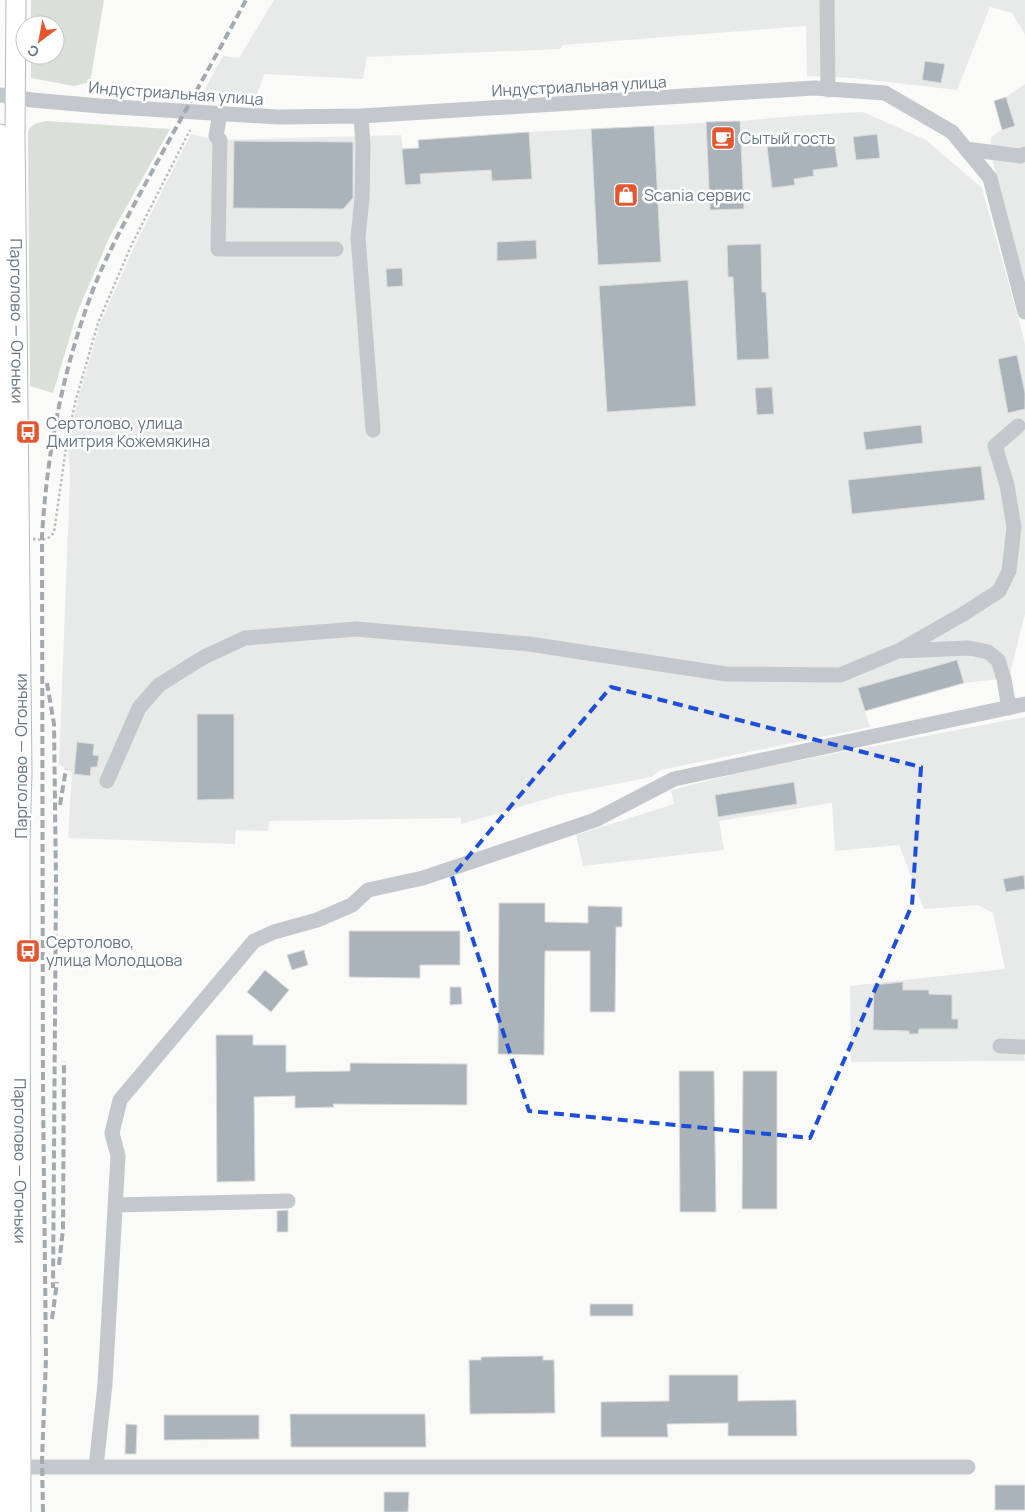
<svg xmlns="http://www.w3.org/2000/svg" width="1025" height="1512" font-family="Manrope,sans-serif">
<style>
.built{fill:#e8e9e9}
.green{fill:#dadfd7}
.building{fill:#aab3b9;stroke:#dcdcda}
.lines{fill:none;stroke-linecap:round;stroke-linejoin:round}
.major-casing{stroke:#b5babe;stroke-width:21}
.path{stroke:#bbbfc2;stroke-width:2.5;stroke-dasharray:2.5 2.5;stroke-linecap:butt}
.minor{stroke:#c3c8cc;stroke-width:15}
.major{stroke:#fff;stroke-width:19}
.rail{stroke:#a2aab0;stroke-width:4;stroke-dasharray:8 4;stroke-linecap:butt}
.marked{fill:none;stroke:#1d4ed8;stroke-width:4;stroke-dasharray:10 6;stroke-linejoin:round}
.labels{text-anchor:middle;stroke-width:5;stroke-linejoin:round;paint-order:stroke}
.street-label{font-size:16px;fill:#657683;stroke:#fff}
.poi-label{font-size:16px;fill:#657683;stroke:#fff;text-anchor:start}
</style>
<rect width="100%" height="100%" fill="#fafaf8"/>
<path class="built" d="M274 0H1025V35L1012 13 990 7 957 90 852 78 807 76 806 26 563 45 560 49 367 57 363 79 264 74 254 103 199 100 223 56 239 58Z
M1025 84V283L992 158 991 138 1002 129 994 101 1006 97Z
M863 112 926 140 982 188 1023 335 1025 345V614L1009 678 964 683 865 711 870 727 661 770 651 777 560 795 461 824V818L269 821 268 831 236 830 235 844 68 838 72 772 59 765 70 477 68 448 77 403 100 324 134 247 191 134 215 140 401 135 403 149 419 148 418 140 529 132 740 121 808 115Z
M1025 717V1040L1022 1041 1025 1061 851 1062 850 986 1005 969 993 913 978 905 924 909 899 845 835 851 832 803 719 821 724 850 583 866 576 835 674 804 671 790 755 769Z"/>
<path class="green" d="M31 0H104L90 82 74 86 31 78V55H55V25H31Z
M46 121 170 129 110 236 77 313 53 393 30 386 28 133C30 124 37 123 46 121Z"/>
<path class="building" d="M925 61 945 64 941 83 922 80Z
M1006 97 1015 126 1002 130 994 101Z
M740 121 744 209 710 210 706 122Z
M654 126 661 262 598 265 591 129Z
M529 132 532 179 492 181 491 170 420 174 421 184 405 185 402 149 419 148 418 140Z
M877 134 880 158 856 160 853 137Z
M834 139 838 167 813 170 814 176 794 179 795 185 772 188 767 147Z
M234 141 353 142V198L343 209 233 208Z
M536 240 537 259 497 261V242Z
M761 244 762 292H766L769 359 737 360 733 277H728L727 245Z
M402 268 403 286 387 287 386 269Z
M688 280 696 406 607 412 599 286Z
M1017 355 1025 393V409L1008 413 998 359Z
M772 387 774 414 757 415 755 388Z
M921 425 923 443 866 450 863 432Z
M981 466 985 500 852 514 848 480Z
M957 660 964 683 865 711 858 688Z
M197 714H234V799L197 800Z
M77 742 94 744 93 755 99 756 97 767H91L90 776 74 774Z
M794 782 797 804 718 817 715 795Z
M1024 875 1025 889 1006 892 1003 879Z
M499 903H545V922L588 923V906L622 907V927H616L615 1012H590V951H545L544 1055 498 1054Z
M349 931H460V965H420V978L349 977Z
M304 950 308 965 292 970 287 955Z
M265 970 289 990 271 1012 247 992Z
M903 982V990H929V994L952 995V1019H958V1029H919L918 1034H909V1031L873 1030 874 985Z
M450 987H461L462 1004 450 1005Z
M216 1035H253V1045H286V1072L350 1071V1063L467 1064V1105L333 1104 334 1107 295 1108V1096L254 1097 255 1181 217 1182Z
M679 1071H714L716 1212H680Z
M743 1071H777V1209H742Z
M288 1210V1232H277V1211Z
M590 1304H633V1316H590Z
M543 1356V1360H554L555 1413 470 1414 469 1360H481V1357Z
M669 1375H738V1401L796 1400 797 1436H728V1423L667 1424 668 1437H601V1402L669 1401Z
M290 1414H425L426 1447H291Z
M164 1415H259V1439L164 1440Z
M126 1424 137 1425 136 1454H125Z
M995 1485H1025V1510H995Z
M384 1492H409L408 1512H384Z"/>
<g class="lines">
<defs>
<g id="major">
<path id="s1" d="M16 0 15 134 22 773 20 839 21 1512"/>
<path d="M0 134 3 343 7 999V1512"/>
</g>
</defs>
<use href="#major" class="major-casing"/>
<path class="path" d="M33 539C43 540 48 541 54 532L66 448 75 403 98 323 131 246 190 130"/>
<path class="minor" d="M827 0 828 90
M0 95 32 100 100 106 278 117 361 116 814 88 885 93 952 132 990 178 1025 312
M220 114 216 136 220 140 218 249H336
M361 116 363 145 362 198 358 237 373 430
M966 149 1020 156 1025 154
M902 649 965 613 999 591 1009 571 1014 527 1007 485 995 446 1018 426
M107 781 139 708 159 685 204 657 245 638 356 629 529 644 726 674 840 675 898 651 969 648 988 652 998 660 1004 679 1009 708
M1000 1046 1025 1047
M115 1205 288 1201
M21 1467H968
M96 1467 105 1384 118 1156 112 1133 120 1100 254 941 274 932 317 920 352 905 368 890 423 878 595 820 674 779 1025 704"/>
<use href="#major" class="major"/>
<path class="rail" d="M47 683 54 724 56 882 53 1288
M60 805 66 769
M59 1265 63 1229 64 1061
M52 1319 57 1282
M43 1512 42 1460 46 1359 43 1093 42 536C47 453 62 373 91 295 108 250 132 209 155 166 185 111 216 56 246 0"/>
</g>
<path class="marked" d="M611 687 921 767 912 905 810 1138 529 1111 452 876Z"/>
<defs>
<symbol id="cafe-square" viewBox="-11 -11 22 22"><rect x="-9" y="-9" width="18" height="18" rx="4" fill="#e4572e" stroke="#fff"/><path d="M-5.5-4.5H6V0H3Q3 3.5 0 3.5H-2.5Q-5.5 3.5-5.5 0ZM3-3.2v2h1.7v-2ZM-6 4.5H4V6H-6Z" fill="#fff"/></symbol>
<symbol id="shop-square" viewBox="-11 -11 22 22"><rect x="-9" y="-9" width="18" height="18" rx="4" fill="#e4572e" stroke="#fff"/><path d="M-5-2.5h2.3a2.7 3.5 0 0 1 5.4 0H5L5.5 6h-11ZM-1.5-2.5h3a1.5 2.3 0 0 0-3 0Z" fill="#fff"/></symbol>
<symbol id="bus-square" viewBox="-11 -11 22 22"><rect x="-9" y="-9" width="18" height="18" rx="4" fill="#e4572e" stroke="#fff"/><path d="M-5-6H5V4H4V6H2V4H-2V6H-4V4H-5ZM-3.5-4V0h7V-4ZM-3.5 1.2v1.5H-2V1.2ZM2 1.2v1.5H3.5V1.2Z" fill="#fff"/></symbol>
</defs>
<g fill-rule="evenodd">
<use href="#cafe-square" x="709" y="124" width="28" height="28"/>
<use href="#shop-square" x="612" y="181" width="28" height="28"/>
<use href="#bus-square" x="14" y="418" width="28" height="28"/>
<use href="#bus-square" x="14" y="937" width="28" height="28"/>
</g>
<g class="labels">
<g class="street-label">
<text transform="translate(579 86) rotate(-3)" y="6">Индустриальная улица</text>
<text transform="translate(176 93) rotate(4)" y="6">Индустриальная улица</text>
<text dy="6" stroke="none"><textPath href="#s1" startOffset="321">Парголово — Огоньки</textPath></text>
<text transform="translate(21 756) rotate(-90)" y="6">Парголово — Огоньки</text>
<text dy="6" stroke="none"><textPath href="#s1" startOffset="1161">Парголово — Огоньки</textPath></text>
</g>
<g class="poi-label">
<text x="740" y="144">Сытый гость</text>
<text x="644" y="201">Scania сервис</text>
<text x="46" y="429">Сертолово, улица<tspan x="46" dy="18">Дмитрия Кожемякина</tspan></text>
<text x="46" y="948">Сертолово,<tspan x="46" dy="18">улица Молодцова</tspan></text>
</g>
</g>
<g transform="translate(40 40) rotate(212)"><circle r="24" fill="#ffffff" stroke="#c1c8cd"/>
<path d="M0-4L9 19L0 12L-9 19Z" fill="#e4572e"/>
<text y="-8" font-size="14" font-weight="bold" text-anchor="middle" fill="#657683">С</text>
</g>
</svg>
